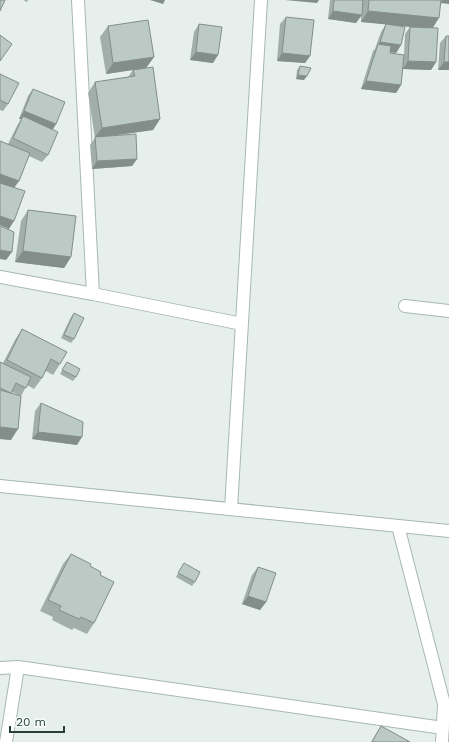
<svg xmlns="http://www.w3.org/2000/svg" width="449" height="742" font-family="'Work Sans',sans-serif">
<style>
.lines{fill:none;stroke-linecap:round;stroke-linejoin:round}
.minor-casing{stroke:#a8b8b2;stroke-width:14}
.tertiary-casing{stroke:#a8b8b2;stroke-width:14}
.minor{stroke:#fff;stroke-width:12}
.tertiary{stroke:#fff;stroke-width:12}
.wall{fill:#a1aea9;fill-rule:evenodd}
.shaded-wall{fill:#838d89}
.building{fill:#bbcac4;stroke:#838d89}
</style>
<rect width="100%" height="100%" fill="#e6efeb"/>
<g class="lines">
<defs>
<path id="minor" d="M0 277 93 294 78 0
M93 294 242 324
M405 306 449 311
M231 509 261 0
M398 526 444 704 442 742
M0 668 18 667 443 728
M6 742 18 667"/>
<path id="tertiary" d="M0 486 449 531"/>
</defs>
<use href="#minor" class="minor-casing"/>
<use href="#tertiary" class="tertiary-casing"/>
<use href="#minor" class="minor"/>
<use href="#tertiary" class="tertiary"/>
</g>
<path class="wall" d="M23 0H28L27 2Z
M330 0H449L441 3 433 28 436 62 431 70 403 69 401 85 396 93 361 89 373 51 375 49 381 32 386 24 361 22V15L356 23 328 19ZM388 24 410 27 405 34 404 55 390 53V52L396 53 401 45Z
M286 17 310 56 305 63 277 61 280 24Z
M199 24 213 63 190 60 194 32Z
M108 26 154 57 146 68 160 119 153 130 110 136 137 159 132 166 92 169 90 145 95 138 88 93 95 82 128 77 133 70 106 74 100 37Z
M446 36H449V70H438L440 43Z
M300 66 304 80 296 79 297 70Z
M0 74 8 104 3 111 0 110Z
M33 89 56 124 53 129 48 155 42 162 29 156 19 181 14 188 9 229 0 225V141L8 144 18 124 21 119H19L28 96Z
M28 210 71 257 64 268 15 262 21 221Z
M74 313V339L71 343 61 338 71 317Z
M22 329 60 364 53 375 46 371 42 378 34 389 27 385 21 396 11 440 0 439V362L3 363 15 340ZM12 392 19 395 11 393Z
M67 362 76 377 73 381 60 374Z
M41 403 77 445 32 439 35 411Z
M71 554 90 566 100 575 94 623 87 634 74 628 72 630 52 620 53 617 40 611 63 564Z
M184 563 195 582 192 586 176 577Z
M258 567 266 602 260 610 242 604 252 575Z
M381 726 410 742H371Z"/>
<path class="shaded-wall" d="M150 0H165L163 4Z
M285 0H319L317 3Z
M443 0H449V4L440 3Z
M333 11 362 15 356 23 328 19Z
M368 11 439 18 432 29 361 22Z
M380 42 401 45 396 53 377 50 378 45Z
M196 52 218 55 213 63 190 60Z
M282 53 310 56 305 63 277 61Z
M154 57 146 68 106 74 113 63Z
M408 61 436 62 431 70 403 69Z
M444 62H449V70H438Z
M298 75 307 76 304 80 296 79Z
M366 81 401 85 396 93 361 89Z
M24 111 56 124 51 132 23 116 21 119H19Z
M160 119 153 130 95 138V137L102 128Z
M137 159 132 166 92 169 97 161Z
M0 174 19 181 13 189 0 184Z
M0 216 14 221 9 229 0 225Z
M0 250 12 252 6 260 0 259Z
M23 251 71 257 64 268 15 262Z
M0 427 18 429 11 440 0 439Z
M38 432 82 437 77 445 32 439Z
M248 596 266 602 260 610 242 604Z"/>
<path class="building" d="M0 0H5L0 11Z
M334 0H363L362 15 333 11Z
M369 0H441L439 18 368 11Z
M286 17 314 20 310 56 282 53Z
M148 20 154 57 113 63 108 26Z
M199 24 222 27 218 55 196 52Z
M386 24 405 27 401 45 380 42Z
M410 27 438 28 436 62 408 61Z
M0 35 12 44 0 61Z
M446 36H449V62H444Z
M378 44 391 46 390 53 404 55 401 85 366 81Z
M300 66 311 68 307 76 298 75Z
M153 67 160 119 102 128 95 82 135 76 133 70Z
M0 74 19 83 8 104 0 100Z
M33 89 65 102 56 124 24 111Z
M23 116 58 132 48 155 13 138Z
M136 134 137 159 97 161 95 137Z
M0 141 30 153 19 181 0 174Z
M0 183 25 191 14 221 0 216Z
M28 210 76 216 71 257 23 251Z
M0 226 14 232 12 252 0 250Z
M74 313 84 318 74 339 64 335Z
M22 329 67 352 60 364 51 359 42 378 7 360Z
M0 362 31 377 26 388 16 383 11 393 0 388Z
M67 362 80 369 76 377 62 370Z
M0 390 21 396 18 429 0 427Z
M41 403 83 422 82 437 38 432Z
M71 554 91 564 90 566 101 572 100 575 114 582 94 623 81 617 79 619 59 610 61 606 48 600Z
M184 563 200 572 195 582 178 573Z
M258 567 276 573 266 602 248 596Z
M381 726 410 742H372Z"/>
<path d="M10 726v6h54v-6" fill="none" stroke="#24423a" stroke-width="2"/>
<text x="16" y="726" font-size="12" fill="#24423a" stroke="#f7fbf9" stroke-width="3" paint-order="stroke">20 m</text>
</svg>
